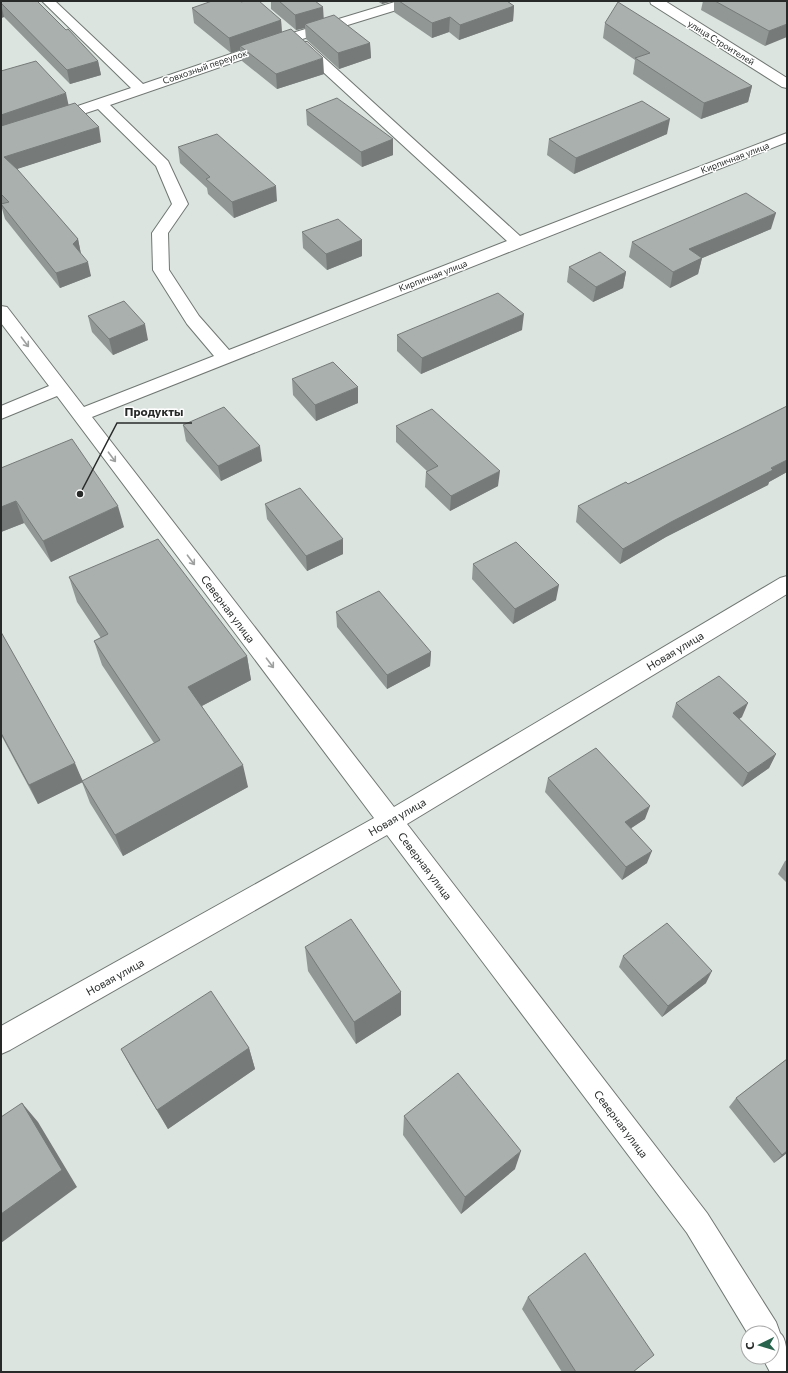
<svg xmlns="http://www.w3.org/2000/svg" width="788" height="1373" font-family="Commissioner,sans-serif">
<style>
.lines{fill:none;stroke-linecap:round;stroke-linejoin:round}
.minor-casing{stroke:#707773;stroke-width:2}
.minor{fill:#fff;fill-rule:evenodd}
.wall{fill:#919795}
.shaded-wall{fill:#767b79}
.building{fill:#a9b0ad;stroke:#767b79}
.oneway{stroke:#9e9f9f}
.labels{text-anchor:middle;stroke-width:3;stroke-linejoin:round;paint-order:stroke}
.far-street-label{font-size:9px;fill:#272a29;stroke:#fff}
.street-label{font-size:11px;fill:#272a29;stroke:#fff}
.leader{fill:none;stroke:#272a29;stroke-width:1.5}
.callout-dot{fill:#272a29;stroke:#fff;stroke-width:1.5}
.callout-label{font-size:12px;text-anchor:middle;font-weight:bold;fill:#272a29;stroke:#fff;stroke-width:3;stroke-linejoin:round;paint-order:stroke}
</style>
<rect width="100%" height="100%" fill="#dce4e0"/>
<g class="lines">
<defs>
<path id="minor" d="M42 1H55L143 84 289 34 398 1H417L416 4 299 40 110 105 168 161 188 204 168 233 169 270 199 316 229 350 507 241 297 48 295 45 297 42H307L520 236 787 133V142L92 417 394 807 780 578 787 576V594L407 824 707 1213 776 1322 780 1333C788 1339 787 1361 787 1372H770L762 1357H772V1333L748 1334 687 1233 387 835 10 1050 1 1054V1026L374 818 57 396 1 419V406L49 386 1 323V306L7 307 84 407 214 356 187 324 153 270 152 233 172 204 156 166 98 109 1 141V132L131 88Z
M650 1H665L787 78V88L782 87 651 4Z"/>
</defs>
<use href="#minor" class="minor-casing"/>
<use href="#minor" class="minor"/>
</g>
<path class="wall" d="M1 1 66 30 98 61 101 75 70 84 4 17 1 18Z
M271 1H315L323 18 370 43 371 58 339 69 306 39 305 28 296 30 271 9Z
M377 1H393L382 4Z
M394 1H507L514 6 513 21 459 40 449 32 432 38 394 12Z
M703 1H787L765 46 701 10Z
M241 2 281 20 282 32 324 74 277 89 242 61 240 50 231 53 194 23 192 8Z
M605 23 752 86 748 102 701 119 633 74 635 60 603 38Z
M1 71 69 105 101 142 16 169 78 239 81 254 91 276 60 288 5 219 1 205Z
M306 110 393 139V155L362 167 307 125Z
M667 134 574 174 547 155 549 139Z
M178 147 277 201 234 218 208 194 207 188 180 163Z
M771 229 702 258 698 274 670 288 629 257 632 242Z
M302 232 362 240V256L327 270 303 248Z
M569 267 626 272 623 288 593 302 567 282Z
M88 316 148 340 113 355 92 332Z
M522 330 421 374 397 351V335Z
M292 379 358 403 316 421 293 395Z
M787 406V472L769 482 768 485 666 537 620 564 576 522 578 506 628 484 739 430Z
M183 425 262 461 221 481 186 441Z
M396 426 498 486 450 511 425 487 426 472 427 471 396 442Z
M1 468 124 527 51 562 24 523 1 532Z
M265 504 343 554 307 571 267 519Z
M473 564 556 600 513 624 472 579Z
M69 577 247 656 251 680 202 706 248 787 123 856 90 803 82 782 38 804 1 735V632L83 781 154 743 102 665 94 641 101 638 77 602Z
M336 612 431 652 430 666 387 689 337 627Z
M676 703 742 717 739 719 776 754 769 768 742 787 672 717Z
M548 778 645 819 631 828 647 863 622 880 545 792Z
M787 860V883L778 874 785 861Z
M305 947 401 992V1015L356 1044 308 971Z
M623 956 706 983 662 1017 619 967Z
M249 1048 255 1069 168 1129 133 1071 121 1049Z
M787 1059V1153L774 1163 729 1107 736 1098Z
M404 1116 515 1169 461 1214 403 1135Z
M528 1297 633 1372H562L522 1309Z"/>
<path class="shaded-wall" d="M382 1H393L382 4Z
M1 4 4 17 1 18Z
M514 6 513 21 459 40 460 25Z
M323 7 324 22 305 24V28L296 30 295 15Z
M450 17 449 32 432 38V23Z
M281 20 282 35 240 46V50L231 53 229 38Z
M787 24V37L765 46 769 31Z
M370 43 371 58 339 69 338 53Z
M323 58 324 74 277 89 276 74Z
M98 61 101 75 70 84 67 70Z
M752 86 748 102 701 119 704 103Z
M66 93 69 107 1 130V115Z
M670 119 667 134 574 174 576 158Z
M99 127 101 142 8 172 4 157Z
M393 139V155L362 167 361 152Z
M276 186 277 201 234 218 232 202Z
M776 213 771 229 686 265 689 249Z
M78 239 81 254 73 244Z
M362 240V256L327 270 326 254Z
M702 258 698 274 670 288 673 272Z
M88 262 91 276 60 288 56 273Z
M626 272 623 288 593 302 596 287Z
M524 314 522 330 421 374 422 358Z
M145 324 148 340 113 355 109 339Z
M358 387V403L316 421 315 405Z
M260 446 262 461 221 481 218 466Z
M787 460V472L769 482 768 485 666 537 620 564 623 549 671 522Z
M500 471 498 486 450 511 451 496Z
M16 501 24 523 1 532V507Z
M118 506 124 527 51 562 43 541Z
M343 539V554L307 571 306 556Z
M559 585 556 600 513 624 515 609Z
M431 652 430 666 387 689V675Z
M247 656 251 680 194 710 188 687Z
M748 703 742 717 727 727 733 713Z
M776 754 769 768 742 787 748 773Z
M75 763 83 782 38 804 29 785Z
M243 765 248 787 123 856 115 835Z
M650 806 645 819 621 835 625 822Z
M652 851 647 863 622 880 626 867Z
M712 971 706 983 662 1017 668 1006Z
M401 992V1015L356 1044 354 1022Z
M249 1048 255 1069 168 1129 157 1110Z
M22 1103 38 1122 77 1187 1 1243V1214Z
M521 1151 515 1169 461 1214 465 1197Z
M787 1151V1153L774 1163 782 1155Z"/>
<path class="building" d="M1 1H37L66 30 68 29 98 61 67 70 1 3Z
M212 1H240L241 2 245 1H259L281 20 229 38 192 8Z
M279 1H315L323 7 295 15Z
M399 1H507L514 6 460 25 450 17 432 23Z
M715 1H787V24L769 31Z
M618 2 752 86 704 103 635 58 650 53 605 23Z
M334 15 370 43 338 53 305 24Z
M291 29 323 58 276 74 240 46Z
M36 61 66 93 1 115V71Z
M337 98 393 139 361 152 306 110Z
M642 101 670 119 576 158 549 139Z
M75 103 99 127 4 157 18 170 78 239 73 244 88 262 56 273 1 204 9 202 1 194V126Z
M217 134 276 186 232 202 206 179 210 177 178 147Z
M746 193 776 213 689 249 702 258 673 272 632 242Z
M338 219 362 240 326 254 302 232Z
M600 252 626 272 596 287 569 267Z
M498 293 524 314 422 358 397 335Z
M124 301 145 324 109 339 88 316Z
M333 362 358 387 315 405 292 379Z
M787 406V460L771 468 773 470 671 522 623 549 578 506 626 482 628 484 739 430Z
M224 407 260 446 218 466 183 425Z
M432 409 500 471 451 496 426 472 438 466 396 426Z
M72 439 118 506 43 541 16 501 1 507V468Z
M300 488 343 539 306 556 265 504Z
M158 539 247 656 188 687 243 765 115 835 82 781 160 740 94 641 108 634 69 577Z
M516 542 559 585 515 609 473 564Z
M379 591 431 652 387 675 336 612Z
M1 632 75 763 29 785 1 733Z
M719 676 748 703 733 713 776 754 748 773 676 703Z
M596 748 650 806 625 822 652 851 626 867 548 778Z
M351 919 401 992 354 1022 305 947Z
M667 923 712 971 668 1006 623 956Z
M211 991 249 1048 157 1110 121 1049Z
M787 1059V1151L782 1155 736 1098Z
M458 1073 521 1151 465 1197 404 1116Z
M22 1103 62 1170 1 1214V1117Z
M585 1253 654 1355 633 1372H576L528 1297Z"/>
<defs><path id="oneway-shaft" d="M-6 0H5M1.5-3L5.5 0L1.5 3" fill="none" stroke-width="1.6" stroke-linecap="round" stroke-linejoin="round"/></defs>
<g class="oneway">
<use href="#oneway-shaft" transform="translate(25 342) rotate(53)"/>
<use href="#oneway-shaft" transform="translate(112 457) rotate(53)"/>
<use href="#oneway-shaft" transform="translate(191 560) rotate(53)"/>
<use href="#oneway-shaft" transform="translate(270 663) rotate(53)"/>
</g>
<g class="labels">
<g class="far-street-label">
<text transform="translate(721 43) rotate(32)" y="3">улица Строителей</text>
<text transform="translate(205 67) rotate(-19)" y="3">Совхозный переулок</text>
<text transform="translate(735 158) rotate(-21)" y="3">Кирпичная улица</text>
<text transform="translate(433 276) rotate(-21)" y="3">Кирпичная улица</text>
</g>
<g class="street-label">
<text transform="translate(228 609) rotate(53)" y="4">Северная улица</text>
<text transform="translate(675 651) rotate(-31)" y="4">Новая улица</text>
<text transform="translate(397 817) rotate(-30)" y="4">Новая улица</text>
<text transform="translate(425 866) rotate(53)" y="4">Северная улица</text>
<text transform="translate(115 977) rotate(-29)" y="4">Новая улица</text>
<text transform="translate(621 1124) rotate(53)" y="4">Северная улица</text>
</g>
</g>
<path class="leader" d="M80 494L117 423H192"/>
<circle class="callout-dot" cx="80" cy="494" r="4"/>
<g class="callout-label">
<text x="154" y="416">Продукты</text>
</g>
<rect width="788" height="1373" fill="none" stroke="#272a29" stroke-width="4"/>
<g transform="translate(760 1345) rotate(265)"><circle r="19" fill="#ffffff" stroke="#a9aaa9"/>
<path d="M0-3L7 15L0 10L-7 15Z" fill="#28634d"/>
<text y="-6" font-size="11" font-weight="bold" text-anchor="middle" fill="#272a29">С</text>
</g>
</svg>
